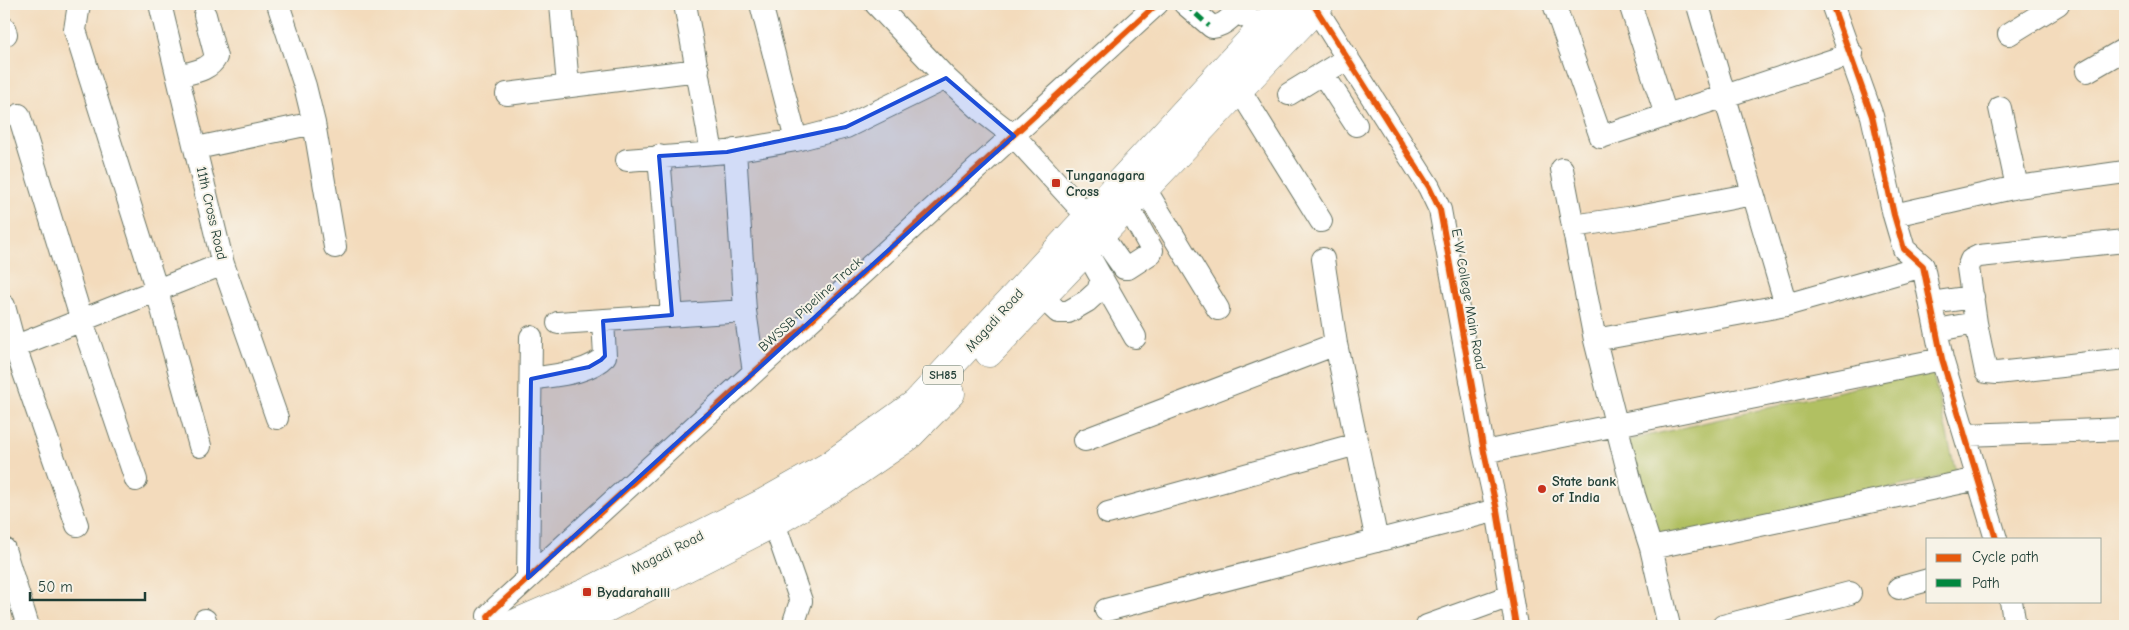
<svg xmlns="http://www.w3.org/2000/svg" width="2129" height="630" font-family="'Comic Neue',sans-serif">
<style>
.green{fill:#b1c062;stroke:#687e4b}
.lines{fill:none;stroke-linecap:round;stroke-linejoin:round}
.minor-casing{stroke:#697464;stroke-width:24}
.major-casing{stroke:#697464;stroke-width:29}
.minor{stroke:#fff;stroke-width:22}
.major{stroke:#fff;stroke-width:28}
.quiet{stroke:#00873e;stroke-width:5;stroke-dasharray:10 5;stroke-linecap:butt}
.cycleway-casing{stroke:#f7f3e8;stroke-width:9}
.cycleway{stroke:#e8590c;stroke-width:6}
.marked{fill:#1d4ed8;fill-opacity:0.2;stroke:#1d4ed8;stroke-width:4;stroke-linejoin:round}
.poi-dot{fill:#c8321e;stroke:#f7f3e8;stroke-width:2}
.labels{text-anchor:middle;stroke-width:4;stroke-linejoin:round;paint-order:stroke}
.shield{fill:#f7f3e8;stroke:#60746a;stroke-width:1}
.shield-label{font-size:12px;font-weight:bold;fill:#1f3d34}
.poi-label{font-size:14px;font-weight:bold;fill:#1f3d34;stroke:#f7f3e8;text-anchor:start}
.street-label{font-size:14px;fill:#1f3d34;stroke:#f7f3e8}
</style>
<rect width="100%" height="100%" fill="#f7f3e8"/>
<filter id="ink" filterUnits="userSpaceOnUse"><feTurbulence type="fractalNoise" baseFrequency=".02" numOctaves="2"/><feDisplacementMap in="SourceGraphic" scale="10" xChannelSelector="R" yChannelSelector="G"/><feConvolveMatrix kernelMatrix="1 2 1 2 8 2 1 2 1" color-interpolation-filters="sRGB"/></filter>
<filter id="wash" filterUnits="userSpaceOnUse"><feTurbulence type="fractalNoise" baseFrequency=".0096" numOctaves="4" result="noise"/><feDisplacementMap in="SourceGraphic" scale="20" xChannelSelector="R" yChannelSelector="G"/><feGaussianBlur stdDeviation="1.12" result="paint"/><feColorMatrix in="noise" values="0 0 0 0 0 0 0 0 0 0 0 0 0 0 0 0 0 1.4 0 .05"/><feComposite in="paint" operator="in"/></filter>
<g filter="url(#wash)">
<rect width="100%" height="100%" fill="#f3dbbc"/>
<path class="green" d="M1932 370 1956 473 1649 545 1625 441Z"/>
</g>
<g filter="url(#ink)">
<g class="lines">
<defs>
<path id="minor" d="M79 4 75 30 157 291 200 446
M160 4 223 264 277 418
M278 4 305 86 314 123 335 247
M561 4 568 86
M685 4 712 153
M761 4 796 140
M876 4 946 78 983 112 1014 136 1088 217 1124 268H1128L1151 253 1152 250 1128 207
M1185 4 1212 27C1238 24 1225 0 1262 27
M1313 4 1429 187 1440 210 1484 452 1497 510 1516 626
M1554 4 1601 137 1852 54
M1630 4 1666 115
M1832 4 1872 116 1894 215 1904 249 1923 266 1942 359 1996 539
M1699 9 1786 305
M4 28 6 34
M2009 34 2058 4
M2087 71 2125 49
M1323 74 1356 125
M178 76C192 72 209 71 216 57L205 15
M1239 89 1321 221
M507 94 698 70
M1289 94 1348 58
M2000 108 2017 187
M19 115 82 321 136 480
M197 148 314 123
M735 150 745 311
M659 156 672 315
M627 160 727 152 796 140 846 127 946 78
M1562 169 1595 340 1634 495 1651 548 1669 626
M1145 189 1218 309
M1894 215 2017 187 2125 172
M1573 226 1634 217 1753 194
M1086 251 1135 337
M1323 259 1336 344 1377 541
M1042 297 1058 312H1068L1087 301 1098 291 1102 278
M1931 303 1973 297
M4 306 15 347 77 525
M558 323 745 311 754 372
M1976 323 1968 268 1971 260 1979 256 2125 241
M1937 330 1976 323 1986 372 1997 373 2125 359
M1595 340 1786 305 1923 266
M4 351 223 264
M531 379C554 375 588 374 605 356L603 321
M1966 435 2125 429
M1085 440 1336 344
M1484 452 1942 359
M1108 513 1357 444
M774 523 801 601 795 619 796 626
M1651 548 1978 479
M4 549 28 626
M528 578 531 337
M1899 588 1928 580
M2011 601 2015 626
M1106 610 1497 510
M205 620 207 626
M490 626 488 616 498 606 1157 4
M1427 626 1510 596
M1723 626 1850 593"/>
<path id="major" d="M989 353 1320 4
M509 626 587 592 765 502 827 467 916 403 1284 4
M566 626 599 612 774 523 838 485 908 437 951 393"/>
</defs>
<use href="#minor" class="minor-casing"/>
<use href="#major" class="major-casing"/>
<use href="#minor" class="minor"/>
<use href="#major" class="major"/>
<path class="quiet" d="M1185 4 1209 26"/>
<defs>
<path id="cycleway" d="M1313 4 1429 187 1440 210 1484 452 1497 510 1516 626
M1832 4 1872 116 1894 215 1904 249 1923 266 1942 359 1996 539
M490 626 488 616 498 606 1157 4"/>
</defs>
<use href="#cycleway" class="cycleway-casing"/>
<use href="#cycleway" class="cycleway"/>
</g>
</g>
<path class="marked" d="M946 78 1014 136 528 578 531 379 589 367 601 360 605 356 603 321 672 315 659 156 727 152 846 127Z"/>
<g class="poi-dot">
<rect x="1051" y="178" width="10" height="10" rx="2.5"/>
<circle cx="1542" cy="489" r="5"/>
<rect x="582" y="587" width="10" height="10" rx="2.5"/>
</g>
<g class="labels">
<rect class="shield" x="923" y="365.5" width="40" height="19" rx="4"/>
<g class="shield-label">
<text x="943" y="379">SH85</text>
</g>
<g class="poi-label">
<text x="1066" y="180">Tunganagara<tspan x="1066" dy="16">Cross</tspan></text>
<text x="1552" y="486">State bank<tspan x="1552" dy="16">of India</tspan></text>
<text x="597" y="597">Byadarahalli</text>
</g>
<g class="street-label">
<text transform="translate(212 213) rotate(77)" y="5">11th Cross Road</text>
<text transform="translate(1469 299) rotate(80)" y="5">E W College Main Road</text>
<text transform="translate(810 304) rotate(-42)" y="5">BWSSB Pipeline Track</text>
<text transform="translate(994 320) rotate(-48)" y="5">Magadi Road</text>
<text transform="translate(667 552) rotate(-27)" y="5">Magadi Road</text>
</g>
</g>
<rect width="2129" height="630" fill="none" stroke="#f7f3e8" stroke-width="20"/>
<rect x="1926" y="538" width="175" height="65" fill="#f7f3e8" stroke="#a1aaa0"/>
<rect x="1936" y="554" width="25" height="8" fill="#e8590c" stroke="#a1aaa0"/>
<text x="1972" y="562" font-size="15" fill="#1f3d34">Cycle path</text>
<rect x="1936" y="579" width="25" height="8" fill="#00873e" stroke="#a1aaa0"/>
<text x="1972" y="588" font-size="15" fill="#1f3d34">Path</text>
<path d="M30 592v8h115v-8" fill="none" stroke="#1f3d34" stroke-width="2.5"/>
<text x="38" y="592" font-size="15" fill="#1f3d34" stroke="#f7f3e8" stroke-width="4" paint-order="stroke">50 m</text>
</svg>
